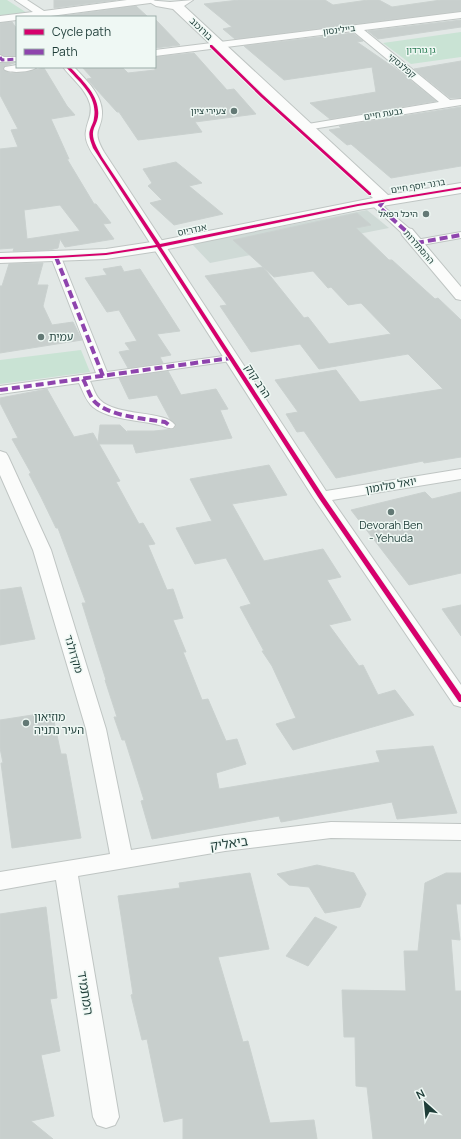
<svg xmlns="http://www.w3.org/2000/svg" width="461" height="1139" font-family="Manrope,'Noto Sans Hebrew',sans-serif">
<style>
.built{fill:#cfdad6}
.green{fill:#c9e3d4}
.building{fill:#c8cfcd;stroke:#cad1cf;fill-rule:evenodd}
.lines{fill:none;stroke-linecap:round;stroke-linejoin:round}
.pedestrian-casing{stroke:#bfc5c3;stroke-width:2}
.minor-casing{stroke:#bfc5c3;stroke-width:2}
.tertiary-casing{stroke:#bfc5c3;stroke-width:2}
.pedestrian{fill:#fbfcfb;fill-rule:evenodd}
.minor{fill:#fbfcfb;fill-rule:evenodd}
.tertiary{fill:#fbfcfb;fill-rule:evenodd}
.quiet-far1{stroke:#8e44ad;stroke-width:3;stroke-dasharray:6 3;stroke-linecap:butt}
.quiet{stroke:#8e44ad;stroke-width:4;stroke-dasharray:8 4;stroke-linecap:butt}
.cycleway-casing{stroke:#eff8f4;stroke-width:2}
.cycleway{fill:#d6006c;fill-rule:evenodd}
.poi-dot{fill:#637975;stroke:#eff8f4;stroke-width:1.5}
.labels{text-anchor:middle;stroke-width:3;stroke-linejoin:round;paint-order:stroke}
.far-street-label{font-size:9px;fill:#1e3d38;stroke:#eff8f4}
.far-park-label{font-size:9px;fill:#24784f;stroke:#eff8f4}
.far-poi-label{font-size:9px;fill:#1e3d38;stroke:#eff8f4;text-anchor:end}
.poi-label{font-size:11px;fill:#1e3d38;stroke:#eff8f4;text-anchor:start}
.street-label{font-size:11px;fill:#1e3d38;stroke:#eff8f4}
.near-street-label{font-size:13px;fill:#1e3d38;stroke:#eff8f4}
</style>
<rect width="100%" height="100%" fill="#e2e8e6"/>
<path class="built" d="M367 210 389 228 210 263 192 244Z"/>
<path class="green" d="M0 0H7L27 13 0 16Z
M461 32V57L411 64 383 43Z
M81 350 90 372 0 384V360Z"/>
<path class="building" d="M54 0H116L54 8Z
M239 0H325L333 5 368 0H379L392 7 441 0H461V11L235 39 223 29 232 27 204 4Z
M136 6 148 17H55Z
M155 19 180 45 155 48Z
M461 20V27L378 39 368 31Z
M12 22 17 29V56H4L0 54V23Z
M353 33 363 41 357 42 399 71 436 101 330 119 310 103 376 92 372 67 284 80 244 46Z
M194 53 227 90 234 89 256 114 195 122 202 132 138 140 119 112H117L87 79 92 78 82 67H122L128 73 155 70V57Z
M461 61V98H450L414 69Z
M17 62 5 66 3 69 10 73H21L44 68 67 106 75 115 51 119 69 159H67L94 204H96L111 223 103 224 114 239 65 247 60 239 58 248 49 250 13 251 14 248 0 249V149L18 147 11 130 18 129 0 95V63ZM60 205 80 231 27 239 24 210Z
M461 107V166L391 178 351 144 347 145 329 130 341 128 339 126Z
M176 162 202 183 189 186 223 214 174 225 150 203 162 200 148 186 152 183 143 169Z
M357 213 371 225 356 228 389 260H392L435 299 438 298 461 320V457L424 463 423 461 336 478 304 431 297 432 286 414 298 412 275 380 336 370 360 402 443 389 408 354 319 369 300 344 251 352 220 306 227 305 205 276 263 267 233 240ZM263 267 274 277 313 271 328 288 331 287 348 305 361 303 391 334 329 344 308 317 304 318Z
M43 263 37 285H48L43 306 52 325 73 322 82 340 0 353V286H2L9 264Z
M121 266 124 272 140 269 180 331 157 334 171 355 160 357 163 363 128 368 119 352 130 350 125 343 137 341 119 310 107 312 85 278 107 275 103 269Z
M168 371 181 395 216 389 228 409 220 410 232 438 136 453 133 444H99L120 481 116 482 139 524 143 523 155 544 148 545 167 590 173 589 183 618 173 620 186 652H183L202 700 208 699 226 741 237 739 246 764 216 773 219 789 380 762 376 751 433 746 457 813 397 819 392 802 281 822 279 816 152 839 141 801 144 800 125 740H122L114 717H117L105 680H106L82 603H86L58 528H56L41 497 29 474 31 473 12 439 18 438 0 403V398L47 389 74 437 93 433 98 442 100 425H120L128 433 127 431H154L174 429 176 425 170 419 157 395 129 399 119 378Z
M269 465 287 495 232 504 264 561 323 549 341 577 327 580 351 620 329 625 359 666 363 665 378 695 395 690 414 715 293 750 276 724 296 718 272 666 262 651H264L240 607 251 604 226 558 195 564 176 528 212 521 190 479Z
M425 492 432 499 461 492V573L409 585 351 510Z
M21 587 35 639 0 645V590Z
M461 605V636L442 609Z
M52 712 61 754H66L81 838 12 848 1 763H3L0 748V720Z
M317 865 354 873 366 894 360 907 325 913 309 887 289 885 277 874Z
M250 873 269 949 218 957 243 1042 248 1041 270 1123 314 1120 317 1139H183V1118L164 1122 147 1039 142 1040 131 995 133 994 118 896 180 888 179 883Z
M446 873H461V904H456L460 940 451 939 455 991H461V1139H373L367 1087 356 1086 355 1037H344L342 990 406 991 404 951H418L425 883Z
M46 907 57 998 50 999 60 1051 41 1055 54 1116 31 1121 53 1139H0V914Z
M315 917 337 927 308 966 286 956Z"/>
<g class="lines">
<defs>
<path id="pedestrian" d="M0 55 4 57H17V61L0 62Z
M384 197 389 200 384 207 411 230 412 232 411 234H403L376 209 374 207 381 198Z
M461 232V238L416 246 411 243 416 240Z
M56 254 61 257 107 372 231 355 235 356 237 358 235 360 231 361 90 381C93 387 95 395 100 400 117 417 165 410 175 425L173 428C167 429 165 426 159 425 140 420 109 420 93 407 86 401 83 391 79 383L0 394V386L96 373 51 257Z"/>
<path id="minor" d="M15 0H27L44 11 127 0H155L150 3 43 17H17V20L0 22V16L33 12Z
M461 12V18L364 30 450 100 461 99V105L306 130 302 129 300 127 302 125 439 102 353 31 155 56V50Z
M17 65V67H37C33 72 8 74 4 69L5 67Z
M63 67H74C85 79 101 93 102 111 103 131 90 128 104 152L326 491 461 469V479L332 500 461 685V707L454 705 313 497 95 157C90 150 84 140 86 131 87 121 93 115 90 104 86 89 72 79 63 67Z
M407 228 412 229 461 287V300L456 299 402 235 401 232 402 229Z
M0 451 6 453 8 456 51 550 106 729 131 850 225 835 331 822 461 824V840L331 838 225 851 78 876 119 1117 115 1125 106 1128 97 1125 93 1117 56 880 0 890V872L110 854 86 729 33 550 0 475Z"/>
<path id="tertiary" d="M146 0 170 2 193 0 184 6 388 195 461 183V193L358 210 158 251 106 259 0 263V253L106 249 158 241 373 198 173 9 156 6Z"/>
</defs>
<use href="#pedestrian" class="pedestrian-casing"/>
<use href="#minor" class="minor-casing"/>
<use href="#tertiary" class="tertiary-casing"/>
<use href="#pedestrian" class="pedestrian"/>
<use href="#minor" class="minor"/>
<use href="#tertiary" class="tertiary"/>
<path class="quiet-far1" d="M0 57 2 60 17 59"/>
<path class="quiet" d="M384 200 379 207 407 232
M416 243 461 235
M56 257 103 376
M83 379C87 386 89 395 94 401 107 416 146 419 165 422L169 425
M0 390 231 358"/>
<defs>
<path id="cycleway" d="M210 45H212L263 95 371 193V195H369L261 97 210 47Z
M66 67H70C81 79 97 93 98 110 99 117 97 122 94 128 90 138 98 149 102 157L160 244 358 204 461 187V189L358 206 161 247 324 497 461 695V702H459L318 497 157 247 106 255 56 258 0 259V257L56 256 106 253 156 245 93 148C91 142 88 136 90 130 91 126 94 122 94 118 98 96 79 82 66 67Z"/>
</defs>
<use href="#cycleway" class="cycleway-casing"/>
<use href="#cycleway" class="cycleway"/>
</g>
<g class="poi-dot">
<circle cx="234" cy="111" r="4"/>
<circle cx="426" cy="214" r="4"/>
<circle cx="41" cy="337" r="4"/>
<circle cx="391" cy="512" r="4"/>
<circle cx="26" cy="723" r="4"/>
</g>
<g class="labels">
<g class="far-street-label">
<text transform="translate(201 29) rotate(44)" y="3">בורוכוב</text>
<text transform="translate(339 30) rotate(-7)" y="3">ביילינסון</text>
<text transform="translate(402 66) rotate(39)" y="3">קפלנסקי</text>
<text transform="translate(383 114) rotate(-9)" y="3">גבעת חיים</text>
<text transform="translate(418 186) rotate(-9)" y="3">ברנר יוסף חיים</text>
<text transform="translate(192 230) rotate(-12)" y="3">אנדריוס</text>
<text transform="translate(419 247) rotate(49)" y="3">ההסתדרות</text>
</g>
<g class="far-park-label">
<text x="421" y="53">גן גורדון</text>
</g>
<g class="far-poi-label">
<text x="226" y="114">צעירי ציון</text>
<text x="418" y="217">היכל רפאל</text>
</g>
<g class="poi-label">
<text x="49" y="341">עמית</text>
<text x="391" y="529" text-anchor="middle">Devorah Ben<tspan x="391" dy="13">- Yehuda</tspan></text>
<text x="34" y="721">מוזיאון<tspan x="34" dy="13">העיר נתניה</tspan></text>
</g>
<g class="street-label">
<text transform="translate(258 381) rotate(57)" y="4">הרב קוק</text>
<text transform="translate(391 485) rotate(-10)" y="4">יואל סלומון</text>
<text transform="translate(74 654) rotate(73)" y="4">מקדולנד</text>
</g>
<g class="near-street-label">
<text transform="translate(229 843) rotate(-8)" y="5">ביאליק</text>
<text transform="translate(86 993) rotate(81)" y="5">המתמיד</text>
</g>
</g>
<rect x="16" y="16" width="140" height="52" fill="#eff8f4" stroke="#9bada9"/>
<rect x="24" y="29" width="20" height="6" fill="#d6006c" stroke="#9bada9"/>
<text x="52" y="36" font-size="12" fill="#1e3d38">Cycle path</text>
<rect x="24" y="49" width="20" height="6" fill="#8e44ad" stroke="#9bada9"/>
<text x="52" y="56" font-size="12" fill="#1e3d38">Path</text>
<g transform="translate(425 1103) rotate(333)" stroke="#eff8f4" stroke-width="3" paint-order="stroke">
<path d="M0-3L7 15L0 10L-7 15Z" fill="#1e3d38"/>
<text y="-6" font-size="11" font-weight="bold" text-anchor="middle" fill="#1e3d38">N</text>
</g>
</svg>
